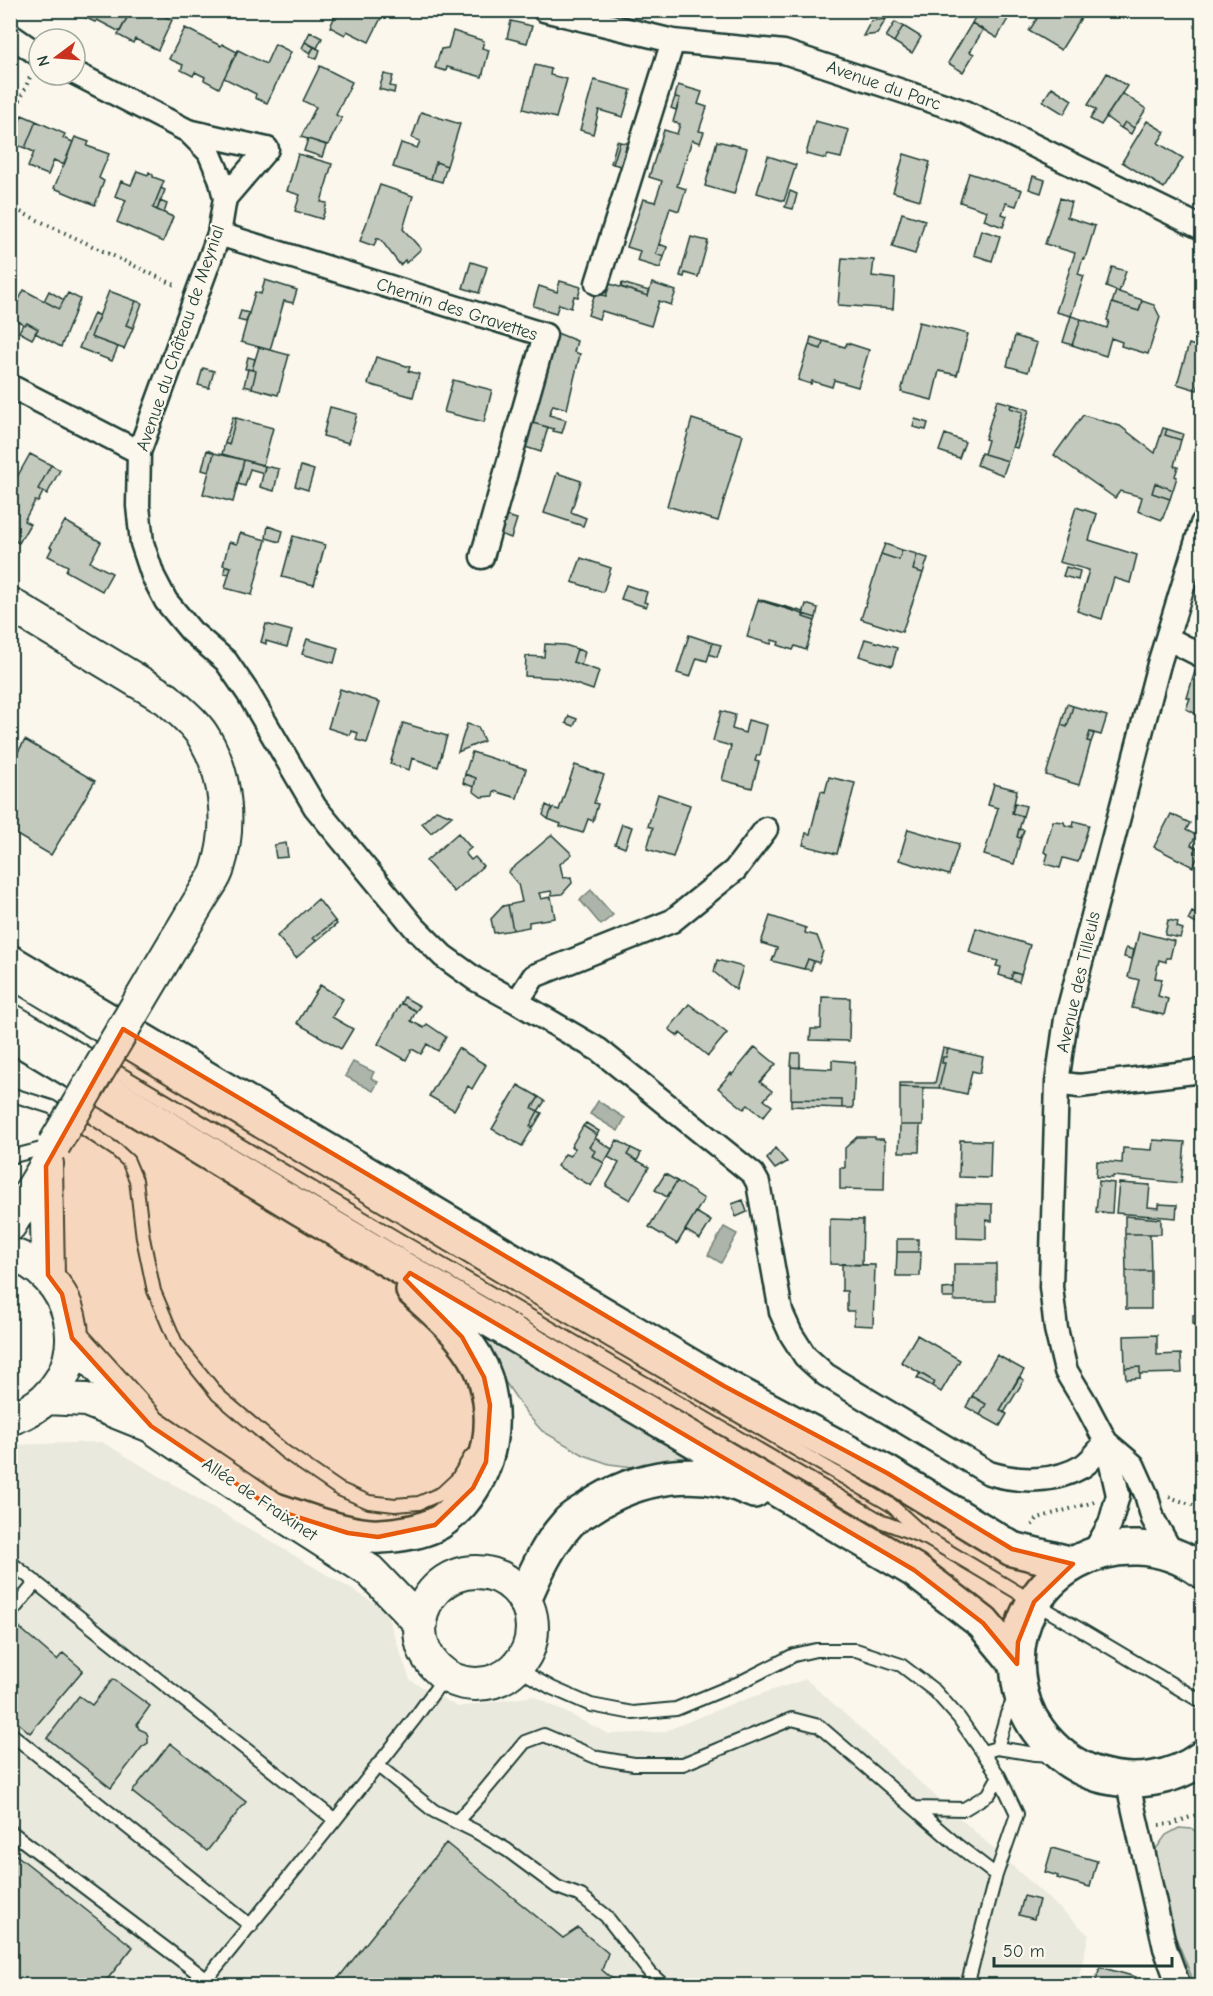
<svg xmlns="http://www.w3.org/2000/svg" width="1213" height="1996" font-family="'Comic Neue',sans-serif">
<style>
.built{fill:#eae9de}
.green{fill:#dbdcd1;stroke:#7d8c82;stroke-width:1.5}
.water{fill:#adb4aa;stroke:#74847b;stroke-width:1.5}
.building{fill:#c4c9be;stroke:#1f3d34;stroke-width:1.5}
.lines{fill:none;stroke-linecap:round;stroke-linejoin:round}
.lane-casing{stroke:#1f3d34;stroke-width:16}
.street-casing{stroke:#1f3d34;stroke-width:27}
.secondary-casing{stroke:#1f3d34;stroke-width:36}
.primary-casing{stroke:#1f3d34;stroke-width:38}
.path{stroke:#1f3d34;stroke-width:4;stroke-dasharray:1.5 4.5;stroke-linecap:butt}
.lane{stroke:#fbf7ec;stroke-width:12}
.street{stroke:#fbf7ec;stroke-width:22}
.secondary{stroke:#fbf7ec;stroke-width:32}
.primary{stroke:#fbf7ec;stroke-width:33}
.secondary-bridge-casing{stroke:#1f3d34;stroke-width:36;stroke-linecap:butt}
.secondary-bridge{stroke:#fbf7ec;stroke-width:32}
.marked{fill:#e8590c;fill-opacity:0.2;stroke:#e8590c;stroke-width:4.5;stroke-linejoin:round}
.labels{text-anchor:middle;stroke-width:4.5;stroke-linejoin:round;paint-order:stroke}
.street-label{font-size:18px;fill:#1f3d34;stroke:#fbf7ec}
</style>
<rect width="100%" height="100%" fill="#fbf7ec"/>
<filter id="ink" filterUnits="userSpaceOnUse"><feTurbulence type="fractalNoise" baseFrequency=".0167" numOctaves="2"/><feDisplacementMap in="SourceGraphic" scale="12" xChannelSelector="R" yChannelSelector="G"/><feConvolveMatrix kernelMatrix="1 2 1 2 8 2 1 2 1" color-interpolation-filters="sRGB"/></filter>
<g filter="url(#ink)">
<path class="built" d="M102 1442 385 1609 410 1680 458 1707 533 1696 609 1734 663 1732 734 1703 806 1679 1089 1935 1077 1985H11L10 1445Z"/>
<path class="green" d="M463 1315 695 1459 653 1466 633 1467 609 1464 584 1455 542 1431 527 1414 484 1351Z
M1179 1828 1192 1829 1202 1836V1985H1195L1157 1891 1153 1853 1166 1835Z"/>
<path class="water" d="M591 890 613 915 601 925 580 900Z
M353 1062 374 1072 371 1078 378 1082 373 1091 345 1076Z
M598 1101 625 1118 618 1131 590 1114Z
M724 1227 737 1234 721 1263 708 1255Z"/>
<path class="building" d="M82 10H131L120 32 97 20 95 22 80 15Z
M131 10H151L172 20 158 50 135 39 133 43 118 35Z
M338 10H381L384 12 369 42 347 31 345 35 330 27Z
M979 10H999L1009 17 997 38 972 23Z
M1050 10H1079L1084 13 1061 50 1029 31 1041 12 1047 15Z
M886 19 877 34 863 36 871 21Z
M511 21 532 26 527 43 507 38Z
M895 22 903 26 894 42 886 37Z
M972 23 983 30 970 52 974 54 963 72 948 63Z
M903 26 921 37 912 53 894 42Z
M185 28 221 46 222 44 237 52 219 88 204 80 205 77 195 72 193 76 181 70 183 65 169 59Z
M453 31 484 41 482 48 489 50 482 77 447 67 446 71 435 68 441 49 448 48Z
M310 32 322 38 317 48 305 42Z
M305 42 314 47 310 53 302 48Z
M275 44 291 52 267 103 255 98 256 94 224 78 238 50 266 64Z
M314 47 320 50 317 59 309 56Z
M535 65 551 69 550 75 567 79 556 118 523 109Z
M320 66 352 82 336 115 342 118 328 145 301 137 316 107 303 101Z
M1107 73 1127 86 1101 125 1090 119 1096 110 1088 105Z
M384 74 393 76 390 86 395 87 394 93 379 89Z
M594 80 631 90 623 117 599 110 593 134 580 130Z
M678 85 702 92 698 104 707 107 699 131 704 132 700 143 692 140 677 186 686 189 679 211 670 208 656 254 664 257 660 268 637 261 640 251 627 247 643 199 655 202 662 181 649 177 664 130 677 134 680 124 673 122 680 98 675 97Z
M1052 87 1072 100 1064 114 1043 101Z
M1122 93 1146 109 1134 128 1125 122 1121 128 1106 117Z
M675 97 680 98 676 110 671 108Z
M421 112 460 124 447 166 436 162 431 179 393 167 401 143 417 148 420 141 412 138Z
M22 115 36 121 25 148 11 143Z
M36 121 65 134 63 138 73 142 64 165 54 160 48 175 28 167 34 152 25 148Z
M815 121 849 130 841 158 828 155 826 159 806 154Z
M1147 121 1165 132 1158 143 1183 158 1164 188 1122 162Z
M1125 122 1134 128 1131 134 1121 128Z
M75 137 89 142 87 146 109 154 99 178 104 181 95 205 54 188Z
M308 139 326 145 322 157 304 151Z
M617 141 620 142 613 164 611 163Z
M717 141 747 148 734 194 705 186Z
M620 142 627 143 621 166 613 164Z
M298 154 332 164 321 202 327 203 322 219 295 211 300 195 287 191Z
M904 154 930 162 920 200 893 192Z
M768 156 796 165 784 201 757 193Z
M436 162 447 166 442 182 431 179Z
M137 171 148 175 149 172 153 175V177L164 181 153 208 173 217 163 242 117 222 126 200 115 196 121 181 131 185Z
M969 173 1022 190 1016 206 1006 203 1002 214 1007 216 1003 227 984 220 987 211 960 202Z
M1033 176 1045 180 1041 193 1029 189Z
M380 185 413 196 403 229 421 249 406 263 405 260 400 265 381 240 377 238 374 246 360 241Z
M161 188 165 190 157 210 153 208Z
M790 191 797 194 793 209 785 207Z
M1060 198 1071 202 1067 217 1095 226 1085 259 1083 258 1078 274 1084 276 1071 316 1056 312 1075 253 1045 244Z
M160 201 167 204 164 213 157 210Z
M902 213 925 220 915 254 892 247Z
M981 230 1000 236 992 261 974 255Z
M691 237 708 241 698 277 685 273 684 277 680 276Z
M659 244 667 247 664 257 656 254Z
M842 258 874 260 872 276 895 279 893 309 838 305Z
M471 262 487 267 479 293 463 288Z
M1112 267 1126 271 1119 292 1106 287Z
M265 280 297 290 293 303 284 301 270 350 241 342 255 292 261 294Z
M560 281 581 287 578 297 574 296 571 308 559 304 556 313 533 306 539 286 557 292Z
M622 283 649 291 648 296 621 287Z
M652 283 676 291 671 305 659 301 651 326 602 311 599 319 588 315 595 293 606 296 610 284 648 296Z
M24 290 59 309 68 293 80 299 61 347 35 333 38 329 27 323 25 325 10 317Z
M49 291 64 300 59 309 44 301Z
M109 291 136 301 126 325 133 328 124 349 91 337Z
M1116 291 1142 300 1139 311 1112 303Z
M136 301 142 303 133 328 126 325Z
M1142 301 1154 305 1160 317 1148 354 1121 346 1122 342 1111 338 1106 356 1072 345 1081 319 1107 328 1109 321 1107 320 1112 303 1139 311Z
M241 311 249 313 246 322 238 320Z
M94 313 99 316 91 337 118 347 112 361 79 348Z
M1071 316 1081 319 1072 345 1063 342Z
M919 322 968 334 957 375 939 371 932 400 901 392Z
M27 323 38 329 32 339 19 332 23 324 25 325Z
M557 333 577 341 574 352 580 354 567 409 553 405 549 415 566 420 562 433 553 431 554 429 529 422Z
M1015 336 1037 343 1028 372 1007 366Z
M811 337 823 341 821 349 809 345Z
M823 341 845 347 847 343 869 350 858 387 834 380 832 387 812 381 811 384 798 380 809 345 821 349Z
M1189 344 1202 348V372L1197 390 1177 384Z
M259 347 289 355 278 395 252 388 256 371 252 370Z
M248 357 255 359 252 370 245 369Z
M376 357 410 367 408 371 419 374 413 397 368 384Z
M203 368 214 371 209 388 198 385Z
M248 369 256 371 252 388 244 386Z
M453 380 492 390 484 422 444 412Z
M997 400 1011 404 1010 408 1023 412 1008 461 984 454 988 440 985 439Z
M1011 404 1029 410 1017 448 1013 447 1023 412 1010 408Z
M330 407 357 414 349 443 323 436Z
M1083 415 1120 426 1155 453 1163 428 1167 429 1165 435 1181 440 1174 466 1178 467 1175 476 1177 477 1173 490 1155 483 1152 493 1170 499 1162 520 1138 511 1142 497 1120 491 1115 498 1054 455Z
M233 417 236 418 229 445 225 443Z
M236 418 273 428 263 465 222 454 225 443 229 445Z
M692 419 743 435 718 521 667 506Z
M915 419 928 423 926 430 913 427Z
M529 422 548 427 541 452 522 446Z
M1167 429 1183 434 1181 440 1165 435Z
M945 434 965 442 959 458 939 451Z
M207 450 214 453 209 472 202 470Z
M214 453 244 460 233 502 203 494Z
M981 453 1008 461 1003 475 977 465Z
M30 454 51 465 38 489 43 492 38 502 35 501 24 521 30 524 19 543 10 538V485L12 486Z
M244 460 265 466 264 473 250 469 245 486 238 484Z
M51 465 60 470 47 494 38 489Z
M265 466 279 469 274 491 260 487Z
M301 466 314 470 308 490 295 486Z
M11 473 17 477 12 486 10 485Z
M557 473 581 481 571 512 586 518 583 526 544 513Z
M1155 483 1173 490 1170 499 1152 493Z
M1076 507 1097 514 1089 540 1137 555 1130 583 1114 578 1102 619 1077 611 1089 570 1059 562Z
M506 516 517 519 511 538 500 534Z
M65 521 101 542 90 562 112 573 102 591 66 571 68 566 48 556 52 548 50 547Z
M268 526 283 531 280 542 266 538Z
M240 533 266 540 252 595 225 588 231 567 223 565 229 542 237 544Z
M293 536 325 545 314 585 282 577Z
M885 544 902 550 899 560 881 554Z
M902 550 917 554 913 570 923 573 902 632 861 619 881 554 899 560Z
M917 555 928 558 923 573 913 570Z
M581 558 611 568 603 592 572 582Z
M225 566 231 567 229 574 224 573Z
M1066 567 1080 571 1078 580 1063 576Z
M626 585 647 592 644 602 648 603 646 607 621 599Z
M758 599 804 612 803 614Z
M758 600 803 614V617L815 621 806 650 795 646 793 650 778 645 779 642 772 640 771 644 747 637Z
M806 604 818 608 816 618 803 614Z
M803 614 816 618 815 621 803 617Z
M266 624 292 631 287 647 266 641V644L261 642Z
M689 635 713 643 707 661 697 658 690 677 677 673Z
M307 639 338 648 334 663 302 654Z
M865 639 897 648 892 666 859 656Z
M713 643 721 645 717 657 709 654Z
M545 644 565 645 577 649 573 662 599 671 593 690 558 678 525 676 526 656 544 657Z
M577 649 585 652 581 665 573 662Z
M1195 671 1202 674V717L1186 709 1190 698H1187Z
M340 689 380 702 367 743 356 740 358 733 351 731 350 735 328 728Z
M1067 704 1073 706 1067 727 1061 725Z
M1073 706 1107 716 1101 735 1090 732 1087 741 1091 742 1079 785 1046 775 1061 725 1067 727Z
M721 711 735 715 732 729 745 733 748 720 767 725 760 755H757L755 761 759 762 752 788 722 780 731 746 713 741Z
M569 716 577 719 574 726 566 723Z
M403 723 447 736 438 767 412 758 409 770 390 764Z
M467 724 478 727 484 741 458 752Z
M1090 732 1094 734 1091 742 1087 741Z
M25 740 95 781 51 855 10 831V765Z
M472 752 526 769 517 798 494 791 493 796 481 797 473 791 476 778 465 774Z
M575 765 604 775 594 803 598 804 593 821 588 819 583 833 560 826 561 824 548 819 552 808 559 810Z
M465 774 476 778 474 787 463 783Z
M829 777 855 783 837 854 803 845 806 833 810 834 821 791 825 792Z
M994 784 1017 790 1012 813 1023 816 1017 837 1021 838 1014 864 984 855 998 808 988 805Z
M658 794 690 805 673 857 647 849 653 828 648 826Z
M1015 803 1026 806 1023 816 1012 813Z
M546 805 552 808 548 819 543 815Z
M436 810 452 816 431 833 422 823Z
M1171 814 1190 823 1186 830 1196 835 1191 845 1198 849 1196 853 1199 855 1193 867 1154 847Z
M1053 821 1064 822 1065 825 1073 827 1074 821 1089 825 1078 862 1063 858 1060 868 1045 864 1048 854 1044 852Z
M622 824 632 827 625 848 615 844Z
M908 829 959 844 949 875 899 860Z
M1019 829 1024 830 1021 838 1017 837Z
M458 833 471 848 465 853 471 860 475 857 483 866 454 892 426 861Z
M552 835 572 854 560 864 563 878 571 877 572 883 562 894 552 895 551 891 539 893 541 899 551 897 555 918 529 922V927L513 930 508 905 522 902 518 884 508 872Z
M286 843 288 857 276 858 274 845Z
M318 899 335 921 313 938 316 941 296 958 277 936Z
M508 905 513 930 494 933 491 919 503 906Z
M1192 912 1202 918 1201 926 1188 920Z
M770 916 806 928 805 933 817 936 823 951 819 963 808 959 804 969 772 961 777 948 761 943Z
M1168 920 1178 922 1177 927 1183 929 1180 938 1165 935Z
M335 921 337 924 316 941 313 938Z
M976 928 1030 945 1021 975 1013 972 1011 979 999 975 1001 967 996 966 998 961 969 952Z
M1139 932 1174 941 1170 958H1166V962L1159 960 1155 978 1162 979 1158 996 1168 999 1164 1015 1132 1008 1139 980 1128 977Z
M1126 948 1134 950 1132 959 1124 957Z
M808 959 814 961 811 970 804 969Z
M717 960 743 967 736 990 714 972Z
M1013 972 1021 975 1019 982 1011 979Z
M320 985 343 999 332 1017 353 1029 341 1049 297 1023Z
M404 997 420 1006 416 1011 401 1003Z
M822 997 850 998 849 1041 810 1040 811 1029H821Z
M401 1003 416 1011 411 1021 424 1028 427 1024 446 1037 438 1051 427 1044 421 1054 412 1049 406 1060 378 1044Z
M689 1004 727 1033 708 1056 680 1033 678 1036 669 1029Z
M755 1047 776 1064 760 1082 772 1091 764 1100 772 1106 763 1117 748 1105 744 1109 718 1088 731 1073 732 1075Z
M458 1048 486 1065 472 1089 468 1086 454 1110 429 1096Z
M943 1048 948 1049 946 1057H943L942 1063H945L939 1088 900 1087V1083H935Z
M948 1049 983 1057 980 1073 972 1071 967 1094 939 1088 945 1063H942L943 1057H946Z
M792 1053H800V1068L791 1067Z
M832 1060 855 1062 853 1108H842V1100L791 1099V1067L832 1069Z
M518 1085 539 1097 532 1108 538 1111 530 1126 533 1128 522 1146 492 1129Z
M900 1087 923 1088V1125H900Z
M539 1097 545 1101 538 1111 532 1108Z
M791 1099 842 1100V1108L791 1106Z
M538 1111 542 1113 533 1128 530 1126Z
M586 1123 599 1131 597 1135 583 1126Z
M900 1125H920L919 1152H899Z
M583 1126 597 1135 589 1147 595 1151 592 1156 604 1163 591 1186 557 1166 565 1154 570 1156 575 1148 571 1147Z
M857 1137H875V1139H883L885 1142 884 1190 840 1189V1168H845V1148Z
M595 1138 612 1149 604 1163 592 1156 595 1151 589 1147Z
M617 1140 631 1148 627 1155 649 1167 630 1200 606 1186 619 1163 608 1157Z
M960 1140 991 1141 990 1178 959 1177Z
M1153 1140 1185 1142 1181 1183 1113 1176 1112 1178 1096 1177 1097 1161 1122 1163 1123 1148 1152 1150Z
M631 1148 641 1153 637 1161 627 1155Z
M775 1148 787 1162 775 1169 767 1159Z
M665 1174 677 1181 667 1197 655 1190Z
M677 1181 704 1199 677 1244 649 1227Z
M1099 1181 1114 1183 1112 1213 1096 1212Z
M1119 1183 1150 1185 1148 1207 1159 1208V1204L1177 1205 1176 1218 1116 1213Z
M743 1200 747 1212 736 1217 732 1204Z
M957 1203 992 1204V1221L986 1220V1239L957 1238Z
M696 1212 711 1221 700 1239 685 1230Z
M1125 1216 1161 1219V1234H1125Z
M830 1219 863 1220 862 1265 830 1264Z
M1125 1234H1150L1151 1271H1126Z
M897 1239H918V1252H897Z
M897 1252H921L920 1276H896Z
M842 1264 875 1265 873 1326 854 1325V1311H847V1291H842Z
M954 1264H996V1301H954Z
M1126 1271H1151V1309H1126Z
M954 1288V1298H943V1289Z
M1202 1314V1324H1193V1315Z
M917 1335 960 1360 941 1392 932 1386 935 1382 901 1362Z
M1157 1335V1355L1181 1354 1182 1373 1140 1374V1367L1125 1368 1124 1336Z
M997 1355 1024 1370 1000 1410 1007 1414 1000 1426 980 1415 986 1404 972 1396Z
M1140 1367V1378L1126 1379 1125 1368Z
M920 1373 935 1382 932 1386 917 1378Z
M1019 1377 1024 1380 1004 1413 1000 1410Z
M972 1396 986 1404 980 1415 966 1407Z
M10 1585 20 1592 10 1604Z
M14 1623 57 1660 63 1653 83 1670 30 1733 10 1716V1627Z
M113 1679 150 1706 137 1724 139 1729 146 1732 148 1736V1743L142 1747 111 1788 47 1738 79 1696 92 1705Z
M170 1743 246 1802 207 1851 132 1792Z
M446 1843 563 1938 578 1928 608 1953 602 1970 621 1986H332Z
M1052 1848 1097 1861 1090 1887 1057 1878 1058 1876 1045 1872Z
M10 1850 133 1947 102 1986H10Z
M1024 1896 1039 1900 1034 1919 1019 1915Z
M1100 1967 1136 1977 1133 1986H1094Z"/>
<g class="lines">
<defs>
<path id="lane" d="M10 982 530 1294 891 1505 923 1534
M10 1008 403 1242 883 1522 928 1539 1202 1702
M10 1094 51 1107 116 1150 128 1161 136 1180 143 1238 154 1291 176 1343 218 1395 285 1452 339 1489 369 1502 395 1505 419 1503 442 1493 457 1479 471 1456
M10 1157 53 1146
M10 1562 335 1820
M10 1614 36 1582
M516 1668 552 1688 591 1705 633 1713 676 1709 739 1683 794 1655 816 1650H856L901 1665 935 1691 959 1718 999 1776 1017 1814 996 1875 967 1986
M10 1733 251 1926
M997 1748 1007 1714 1015 1697
M983 1752 997 1748 1035 1754 1053 1755
M377 1765 434 1811 475 1831 507 1850 557 1887 581 1896 606 1916 651 1974 664 1986
M916 1808 964 1809 989 1794 999 1776
M456 1822 480 1796 525 1742 544 1735 598 1758 634 1764H683L792 1719 819 1726 957 1845 996 1875
M10 1831 206 1979
M201 1986 335 1820 415 1718 446 1675"/>
<path id="street" d="M544 10 673 41 784 52 965 112 1202 228
M10 35 39 55
M75 73 188 131 209 152 220 178 225 198 219 234 139 452 138 506 142 543 153 576 166 601 191 631 226 661 248 693 315 807 414 927 443 956 475 979 517 1002 599 1050 753 1174 758 1183 781 1312 791 1334 805 1356 826 1375 989 1473C1019 1482 1055 1483 1083 1466 1091 1461 1099 1450 1106 1442
M188 131 267 149 225 198
M219 234 545 335 482 557
M597 283 673 41
M10 386 139 452
M1167 638 1202 656
M517 1002 534 976 672 921 735 870 766 829
M1057 1083 1079 1086 1202 1071
M1106 1442 1133 1465 1146 1494 1153 1519 1173 1555
M1092 1555 1110 1524 1118 1495 1106 1442 1086 1404 1066 1371 1056 1329 1051 1287 1057 1083 1066 1019 1159 664 1202 524
M1127 1780 1165 1948 1179 1986"/>
<path id="secondary" d="M10 604 167 699C180 711 196 723 205 739 227 776 231 828 218 868 216 877 209 885 205 892 195 908 186 924 176 940
M46 1166 48 1275
M10 1225 47 1164
M10 1254C72 1273 94 1353 46 1398 36 1408 23 1414 10 1419
M72 1338 147 1421
M46 1398 86 1400 151 1426 275 1510 370 1571 421 1624
M420 1628a56 56 0 1 1 112 0a56 56 0 1 1-112 0Z"/>
<path id="primary" d="M10 962 724 1386 887 1473 1012 1549 1073 1564
M10 1033 300 1208 914 1570 983 1623 1017 1664
M275 1510C304 1519 350 1538 380 1536 398 1535 417 1533 434 1525 444 1521 454 1511 462 1502 491 1467 498 1422 485 1378 473 1341 440 1315 413 1290
M1202 1571C1122 1512 1007 1573 1018 1675 1020 1694 1026 1714 1038 1730 1053 1751 1073 1767 1099 1775 1134 1785 1172 1780 1202 1758
M524 1599C536 1572 547 1546 567 1524 572 1517 582 1513 589 1508 638 1475 701 1465 754 1491"/>
</defs>
<use href="#lane" class="lane-casing"/>
<use href="#street" class="street-casing"/>
<use href="#secondary" class="secondary-casing"/>
<use href="#primary" class="primary-casing"/>
<path class="path" d="M10 123 31 75
M10 207 177 286
M1169 1497 1202 1508
M1032 1525 1038 1518 1094 1502
M1159 1825 1171 1824 1202 1813"/>
<use href="#lane" class="lane"/>
<use href="#street" class="street"/>
<use href="#secondary" class="secondary"/>
<use href="#primary" class="primary"/>
<defs>
<path id="secondary-bridge" d="M54 1145 176 940"/>
</defs>
<use href="#secondary-bridge" class="secondary-bridge-casing"/>
<use href="#secondary-bridge" class="secondary-bridge"/>
</g>
</g>
<path class="marked" d="M123 1029 724 1386 887 1473 1012 1549 1073 1564 1034 1602 1018 1642 1017 1664 983 1623 914 1570 410 1273 405 1279 462 1337 484 1377 490 1405 486 1462 473 1488 435 1525 378 1537 348 1533 275 1510 151 1426 72 1338 62 1294 48 1275 46 1166Z"/>
<g class="labels">
<g class="street-label">
<text transform="translate(884 85) rotate(19)" y="6">Avenue du Parc</text>
<text transform="translate(457 309) rotate(18)" y="6">Chemin des Gravettes</text>
<text transform="translate(180 338) rotate(-71)" y="6">Avenue du Château de Meynial</text>
<text transform="translate(1078 982) rotate(-77)" y="6">Avenue des Tilleuls</text>
<text transform="translate(260 1499) rotate(34)" y="6">Allée de Fraixinet</text>
</g>
</g>
<rect width="1213" height="1996" fill="none" stroke="#fbf7ec" stroke-width="36"/>
<rect x="18" y="18" width="1177" height="1960" fill="none" stroke="#1f3d34" stroke-width="2" filter="url(#ink)"/>
<g transform="translate(57 57) rotate(254)"><circle r="28" fill="#fbf7ec" stroke="#a3ada2" stroke-width="1.5"/>
<path d="M0-4.5L10 22L0 15L-10 22Z" fill="#c8321e"/>
<text y="-9" font-size="16" font-weight="bold" text-anchor="middle" fill="#1f3d34">N</text>
</g>
<path d="M994 1957v9h178v-9" fill="none" stroke="#1f3d34" stroke-width="3"/>
<text x="1003" y="1957" font-size="18" fill="#1f3d34" stroke="#fbf7ec" stroke-width="4.5" paint-order="stroke">50 m</text>
</svg>
